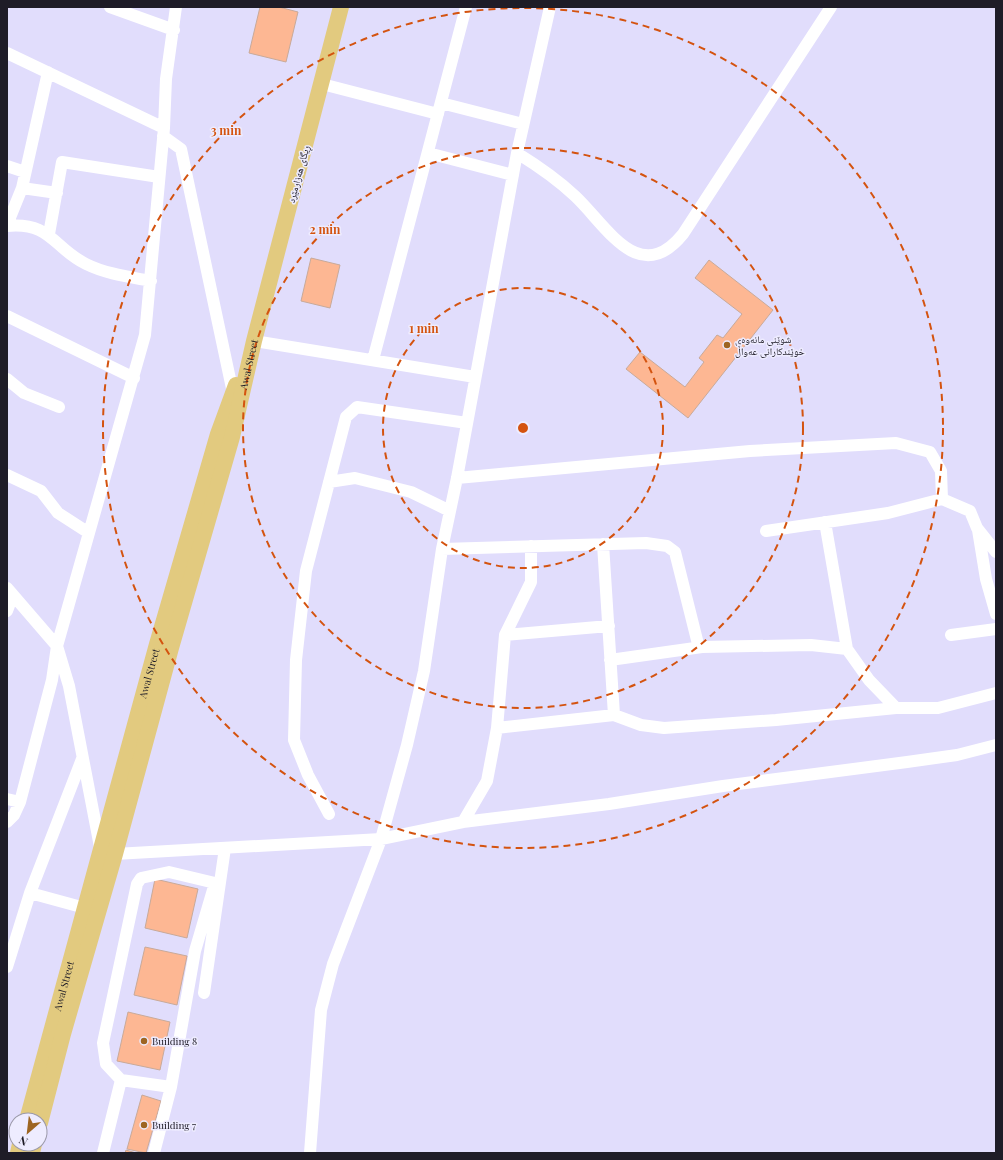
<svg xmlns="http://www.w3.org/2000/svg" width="1003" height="1160" font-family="'Playfair Display','Noto Naskh Arabic',serif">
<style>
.building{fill:#fdb793;stroke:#c8aa9a}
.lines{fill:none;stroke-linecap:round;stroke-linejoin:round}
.minor{stroke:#fff;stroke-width:12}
.major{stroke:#e2ca7f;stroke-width:16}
.ring{fill:none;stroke:#d4530f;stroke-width:2;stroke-dasharray:7 5}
.poi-dot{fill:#9d6522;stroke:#eeecff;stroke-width:1.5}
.labels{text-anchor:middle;stroke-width:3;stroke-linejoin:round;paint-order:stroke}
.street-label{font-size:10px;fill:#1e1c27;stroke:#eeecff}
.poi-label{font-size:10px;fill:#1e1c27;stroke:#eeecff;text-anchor:start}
.centre{fill:#d4530f;stroke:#eeecff;stroke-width:2}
.ring-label{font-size:12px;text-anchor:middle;font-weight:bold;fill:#d4530f;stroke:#eeecff;stroke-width:3;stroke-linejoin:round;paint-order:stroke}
</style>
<rect width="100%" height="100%" fill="#e1ddfc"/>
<path class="building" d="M260 7H279L298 12 286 62 249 53Z
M311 258 340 265 330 308 301 301Z
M709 260 773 310 688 418 626 369 640 352 685 387 704 362 699 358 717 335 723 338 742 314 695 278Z
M155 879 198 889 187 938 145 928Z
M145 947 187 956 177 1005 134 995Z
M128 1012 170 1022 160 1070 117 1061Z
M142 1095 161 1101 146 1153 127 1149Z
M126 1150 136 1153H125Z"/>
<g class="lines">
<path class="minor" d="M110 7 174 30
M7 53 164 128
M322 84 438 114
M441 103 523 124
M163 136 181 149 233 393
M428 153 513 175
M517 153C538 166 557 179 575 196 607 226 639 288 683 234L831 7
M7 166 25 172
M22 188 57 193
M7 225 22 188 48 72
M7 226C52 222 52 247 86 264 106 274 130 277 151 281
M49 234 62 162 159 177
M7 316 134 378
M254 341 475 377
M373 360 466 7
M7 379 24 393 59 407
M7 475 41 491 58 513 89 533
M457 478 750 451 896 443 930 452 941 471 942 499
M329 482 355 478 411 492 450 511
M825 522 847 649
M978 530 986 579 996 614
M766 531 888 513 942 499 970 511 977 528 996 552
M603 544 614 715
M442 549 646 543 667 546 675 552 698 644 702 647 811 645 847 649 869 680 896 708
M7 588 57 646 69 686 101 852 115 854 381 839 463 822 609 804 723 786 907 762 957 755 996 745
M7 611 13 595
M505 635 609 626
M951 635 996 629
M610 660 702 647
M497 728 614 715 641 725 664 728 776 720 896 708H938L996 693
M7 799 20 802
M329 814 308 775 294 740 296 660 306 571 346 417 357 407 467 423
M7 822 14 815 20 802 52 680 57 646 145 335 164 128 166 79 176 7
M463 822 487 781 497 728 505 635 531 582V546
M30 893 85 908
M7 967 30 893 82 759
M204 993 225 848
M121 1080 171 1087
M103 1153 121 1080 106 1064 103 1043 137 884 141 878 169 872 215 883 195 951 171 1087 154 1153
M310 1153 321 1010 333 964 381 839 407 745 424 671 442 549 457 478 517 153 550 7"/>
<g class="major">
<path id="s1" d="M27 1120 157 644 218 434 236 385"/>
<path id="s2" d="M40 1123 63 1034 115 854 171 648 232 437 254 341 341 7"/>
<path d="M18 1153 20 1144"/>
<path d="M32 1153 34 1144"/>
</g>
</g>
<g class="ring">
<circle cx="523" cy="428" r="140"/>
<circle cx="523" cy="428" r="280"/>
<circle cx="523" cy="428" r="420"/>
</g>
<g class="poi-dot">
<circle cx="727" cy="345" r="4"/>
<circle cx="144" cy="1041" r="4"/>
<circle cx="144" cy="1125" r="4"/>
</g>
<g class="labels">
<g class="street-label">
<text transform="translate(298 174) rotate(-75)" y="4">ڕیگای هەزارمێرد</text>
<text dy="4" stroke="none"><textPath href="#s2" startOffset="787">Awal Street</textPath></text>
<text dy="4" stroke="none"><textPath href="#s1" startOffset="463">Awal Street</textPath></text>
<text dy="4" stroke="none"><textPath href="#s1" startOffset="139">Awal Street</textPath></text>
</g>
<g class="poi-label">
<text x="735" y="343">شوێنی مانەوەی<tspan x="735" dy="12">خوێندکارانی عەواڵ</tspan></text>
<text x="152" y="1045">Building 8</text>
<text x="152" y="1129">Building 7</text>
</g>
</g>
<circle cx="523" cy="428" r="6" class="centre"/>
<g class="ring-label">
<text x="226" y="135">3 min</text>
<text x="325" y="234">2 min</text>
<text x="424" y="333">1 min</text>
</g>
<rect width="1003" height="1160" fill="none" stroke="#1e1c27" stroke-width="16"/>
<g transform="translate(28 1132) rotate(208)"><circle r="19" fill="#eeecff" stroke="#9b99a9"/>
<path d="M0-3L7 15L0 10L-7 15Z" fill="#9d6522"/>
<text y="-6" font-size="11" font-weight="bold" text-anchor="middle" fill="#1e1c27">N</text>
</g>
</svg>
